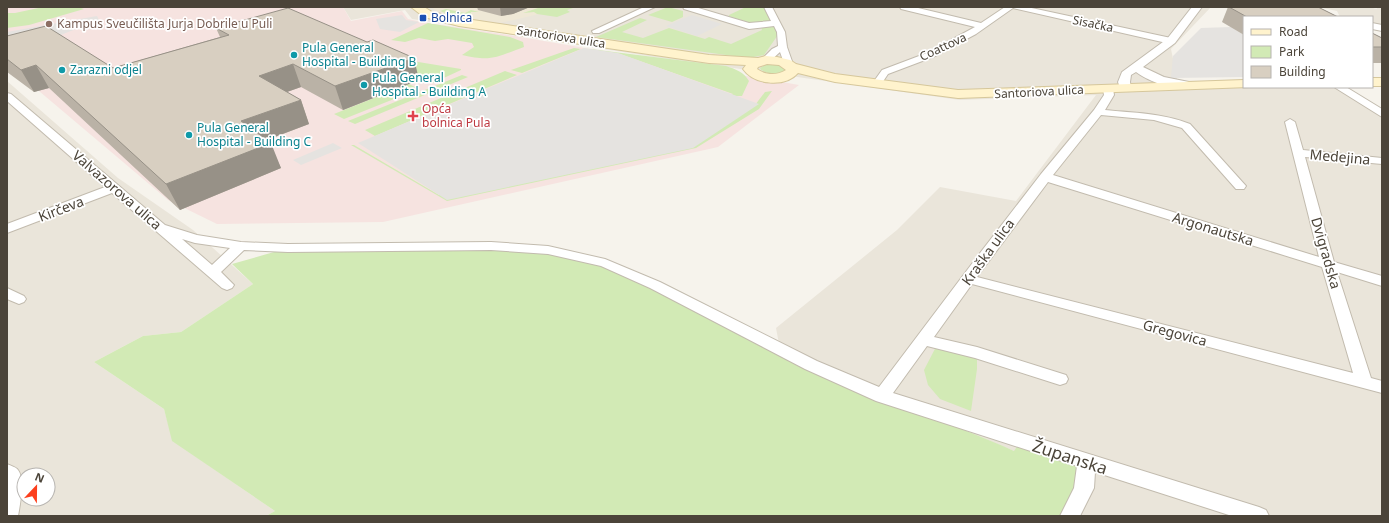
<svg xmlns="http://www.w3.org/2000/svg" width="1389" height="523" font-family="'Noto Sans',sans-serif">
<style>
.residential{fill:#eae5da;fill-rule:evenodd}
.education{fill:#efe8d6}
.medical{fill:#f6e3e0}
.green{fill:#d2eab5}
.parking{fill:#e5e3e0}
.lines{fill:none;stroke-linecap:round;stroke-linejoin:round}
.minor-casing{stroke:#c2bbae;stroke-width:2}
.tertiary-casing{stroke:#c2bbae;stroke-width:2}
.secondary-casing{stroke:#d6c79b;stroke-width:2}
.minor{fill:#fff;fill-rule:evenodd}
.tertiary{fill:#fff;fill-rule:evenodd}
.secondary{fill:#fff3cd;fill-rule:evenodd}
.wall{fill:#bab2a6}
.shaded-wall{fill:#979187}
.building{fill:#d8cfc1;stroke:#979187}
.transit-dot{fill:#1a4fb4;stroke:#fff;stroke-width:1.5}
.education-dot{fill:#8d6e63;stroke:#fff;stroke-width:1.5}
.culture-dot{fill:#0f9aa8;stroke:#fff;stroke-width:1.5}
.health-dot{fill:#e0444e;stroke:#fff;stroke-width:1.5}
.labels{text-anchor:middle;stroke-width:3.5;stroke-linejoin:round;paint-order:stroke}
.far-transit-label{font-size:12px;fill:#164399;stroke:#fff;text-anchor:start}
.far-education-label{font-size:12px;fill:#785e54;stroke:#fff;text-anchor:start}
.far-street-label{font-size:12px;fill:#4b4439;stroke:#fff}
.far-culture-label{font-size:12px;fill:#0d838f;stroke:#fff;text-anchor:start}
.far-health-label{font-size:12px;fill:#be3a42;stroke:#fff;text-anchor:start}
.street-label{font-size:14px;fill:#4b4439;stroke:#fff}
.near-street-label{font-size:17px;fill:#4b4439;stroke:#fff}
</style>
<rect width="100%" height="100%" fill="#f6f3ec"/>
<path class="residential" d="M343 7H1211L1171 49 1179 88 1335 87 1382 117V516H984L1014 451 882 396 780 349 776 328 897 230 940 187 1016 201 1096 95 960 100 655 57 412 19 405 10 351 20Z
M1318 7H1369L1377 9 1376 7H1382V30L1372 28V17H1340L1337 11Z
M7 81 118 178 193 230 253 284 181 332 143 336 94 362 164 409 173 441 275 511 266 516H7ZM24 475H48V499H24Z"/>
<path class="education" d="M431 7H569L500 23 471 20 437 11Z"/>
<path class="medical" d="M7 7H343L351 21 402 11 408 19 422 22 515 36 799 85 718 147 383 222 217 224 168 200 7 64Z"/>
<path class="green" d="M43 7H78L84 9 29 25 7 28V13H15Z
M541 7H576L567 10 570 12 557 17 537 14 534 12 523 13Z
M668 7 683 11V17L672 22 648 15Z
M746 7H767L775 23 756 25 729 16V15Z
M446 9 465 13 471 10 479 12H471L470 17H456L440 11Z
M640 18 647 20 622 32 643 38 669 28 705 39 709 37 731 44 762 30 761 27 777 25 780 32 764 55 748 58 596 37Z
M428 23 510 37 523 42 524 47C496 57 492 62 462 55L474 47 472 43 448 39 435 41 419 38 405 42 391 40Z
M574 48 581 49 522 73 511 70Z
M590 49 726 66C735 69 744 72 749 81L742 96H730L733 94 620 54 611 56Z
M388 57 461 69V70L433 83 378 61Z
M775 63 787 69 785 72 770 74 761 70 760 68 767 64Z
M505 71 517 75 375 136 365 130Z
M462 75 468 77 355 124 348 121Z
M409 84 419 89 344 119 334 114Z
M772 91 759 109 696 148 447 201 351 145H354L439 195 446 190 755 105 765 92Z
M288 248 548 250 605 263 882 396 1003 446 1014 451 1021 441 1087 462 1069 516H266L275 511 172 441 164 409 94 362 143 336 181 332 253 284 232 264Z
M938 343 977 353V369L971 411 940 399 928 385 924 370Z"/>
<path class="parking" d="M402 15 406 20 419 22 400 32 380 29 376 19Z
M692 15 722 24 697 36 666 26Z
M97 16 99 20 53 38 7 45V32Z
M1231 27 1244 35V77L1171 78 1173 56 1201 28Z
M584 48 618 53 759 104 693 148 447 200 358 143Z
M333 143 342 148 301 165 293 160Z"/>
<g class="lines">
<defs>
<path id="minor" d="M644 7H655L599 33H593L592 31Z
M683 7H695L749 23 771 21 764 7H772L785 32 787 47 793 64 791 66H785L780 52 769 62H763L761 60 772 49 778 46 777 32 774 26 749 29 684 9Z
M900 7H914L981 23 1005 7H1027L1171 38 1175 41 1171 44 1013 8 976 34 933 57 888 74 880 86H874L872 84 882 70 927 53 975 27 901 9Z
M1372 23 1382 25V31L1372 29Z
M1108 86 1113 89 1114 95 1105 110C1134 113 1162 113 1190 124L1246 186 1244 189H1236L1182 128 1154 120 1101 115 1053 175 1319 257 1285 122 1290 119 1295 122 1303 150 1382 158V164L1305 157 1334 262 1382 276V286L1337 272 1371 378 1382 381V393L972 284 934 337 977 347 1066 375 1068 379 1066 383 1060 385 975 358 927 346 893 393 1259 507 1266 510 1269 516H1232L1095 472 1094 488 1080 516H1060L1074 488 1077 466 876 401 805 369 650 288 601 266 548 254 491 250 288 252 244 250 221 272 234 285 232 288 227 290 222 288 112 193 7 233V224L105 187 7 101V93L11 94 165 225 197 235 241 242 288 244 491 242 548 246 605 259 660 282 817 361 879 387 977 257 1041 174 1094 110 1104 95 1103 89ZM1048 182 1322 267 1353 373 977 277ZM182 239 195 243 230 248 212 265Z
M1334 87H1346L1382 109V117Z
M7 288 24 296 26 299 24 302 19 304 7 299Z
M7 464C11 466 16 467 18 470 25 479 20 505 18 516H7Z"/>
<path id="tertiary" d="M1192 7H1202L1175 43 1143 67 1164 77 1189 82 1191 85 1189 88C1174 91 1148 81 1136 72L1131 75 1130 82 1131 88 1129 91H1121L1118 82 1122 72 1167 39Z"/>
<path id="secondary" d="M411 7H424L432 12 459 18 709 55 758 58 766 56 777 57 790 60 796 64 835 74 958 90 1244 80V87H1249L958 98 835 82 798 73C785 88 754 85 743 69L746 65 709 63 459 26 424 17ZM767 64 779 65 786 70C777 76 765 75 757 69L758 67Z
M1372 78H1382V86H1372Z"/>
</defs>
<use href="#minor" class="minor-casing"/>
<use href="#tertiary" class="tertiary-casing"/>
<use href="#secondary" class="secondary-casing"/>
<use href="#minor" class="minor"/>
<use href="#tertiary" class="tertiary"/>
<use href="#secondary" class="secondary"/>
</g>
<path class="wall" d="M477 7H530L513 14 501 16 478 10Z
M1228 7H1318L1338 17H1244V35L1222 22Z
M216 28 419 80 343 110 301 87 287 92 301 100 309 124 267 140 281 168 180 210 49 88 34 92 7 72V36L113 68 220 37Z
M1372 33 1382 38V63H1372Z"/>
<path class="shaded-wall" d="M500 7H530L513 14 501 16Z
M414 58 419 80 343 110 335 86Z
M293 64 301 87 267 99 259 76Z
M36 65 49 88 34 92 21 70Z
M301 100 309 124 251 146 241 121Z
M271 143 281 168 180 210 166 184Z"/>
<path class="building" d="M1229 7H1318L1338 17H1247Z
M288 8 367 42 373 40 414 58 335 86 293 64 259 76 301 100 241 121 271 143 166 184 36 65 21 70 7 59V36L46 26 113 68 229 35 216 28Z
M1372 33 1382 38V47H1372Z"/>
<rect class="transit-dot" x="419" y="14" width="8" height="8" rx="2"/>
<circle class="education-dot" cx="49" cy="24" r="4"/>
<g class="culture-dot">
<circle cx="294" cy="55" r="4"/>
<circle cx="62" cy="70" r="4"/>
<circle cx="364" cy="85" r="4"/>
<circle cx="189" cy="135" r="4"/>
</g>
<path class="health-dot" d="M411 110h4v4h4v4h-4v4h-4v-4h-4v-4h4z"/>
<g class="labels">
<g class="far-transit-label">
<text x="431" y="22">Bolnica</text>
</g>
<g class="far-education-label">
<text x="57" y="28">Kampus Sveučilišta Jurja Dobrile u Puli</text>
</g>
<g class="far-street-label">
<text transform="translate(1093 24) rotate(12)" y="4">Sisačka</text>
<text transform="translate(561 37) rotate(9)" y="4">Santoriova ulica</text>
<text transform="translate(943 47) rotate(-25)" y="4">Coattova</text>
<text transform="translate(1039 92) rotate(-3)" y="4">Santoriova ulica</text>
</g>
<g class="far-culture-label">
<text x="302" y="52">Pula General<tspan x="302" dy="14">Hospital - Building B</tspan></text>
<text x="70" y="74">Zarazni odjel</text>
<text x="372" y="82">Pula General<tspan x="372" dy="14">Hospital - Building A</tspan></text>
<text x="197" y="132">Pula General<tspan x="197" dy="14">Hospital - Building C</tspan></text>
</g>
<g class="far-health-label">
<text x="422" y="113">Opća<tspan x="422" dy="14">bolnica Pula</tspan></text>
</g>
<g class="street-label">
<text transform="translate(1340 157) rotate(5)" y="5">Medejina</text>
<text transform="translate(117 190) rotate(41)" y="5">Valvazorova ulica</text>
<text transform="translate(61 209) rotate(-21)" y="5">Kirčeva</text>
<text transform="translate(1213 229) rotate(17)" y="5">Argonautska</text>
<text transform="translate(988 252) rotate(-54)" y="5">Kraška ulica</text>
<text transform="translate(1326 253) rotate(74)" y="5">Dvigradska</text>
<text transform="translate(1175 333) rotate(15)" y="5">Gregovica</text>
</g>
<g class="near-street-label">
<text transform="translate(1070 457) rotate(18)" y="6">Županska</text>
</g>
</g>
<rect width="1389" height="523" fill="none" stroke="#4b4439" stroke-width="16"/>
<rect x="1243" y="16" width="130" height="72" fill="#ffffff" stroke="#b7b4b0"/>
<rect x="1251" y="29" width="20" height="6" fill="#fff3cd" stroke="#b7b4b0"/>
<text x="1279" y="36" font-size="12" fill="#4b4439">Road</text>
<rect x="1251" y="46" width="20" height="12" fill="#d2eab5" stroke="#b7b4b0"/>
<text x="1279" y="56" font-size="12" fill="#4b4439">Park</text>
<rect x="1251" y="66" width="20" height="12" fill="#d8cfc1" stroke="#b7b4b0"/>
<text x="1279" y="76" font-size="12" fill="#4b4439">Building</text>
<g transform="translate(36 487) rotate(22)"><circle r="19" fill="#ffffff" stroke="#b7b4b0"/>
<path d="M0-3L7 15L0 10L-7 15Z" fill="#fc3f1d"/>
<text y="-6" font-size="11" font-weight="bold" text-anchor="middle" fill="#4b4439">N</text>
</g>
</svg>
